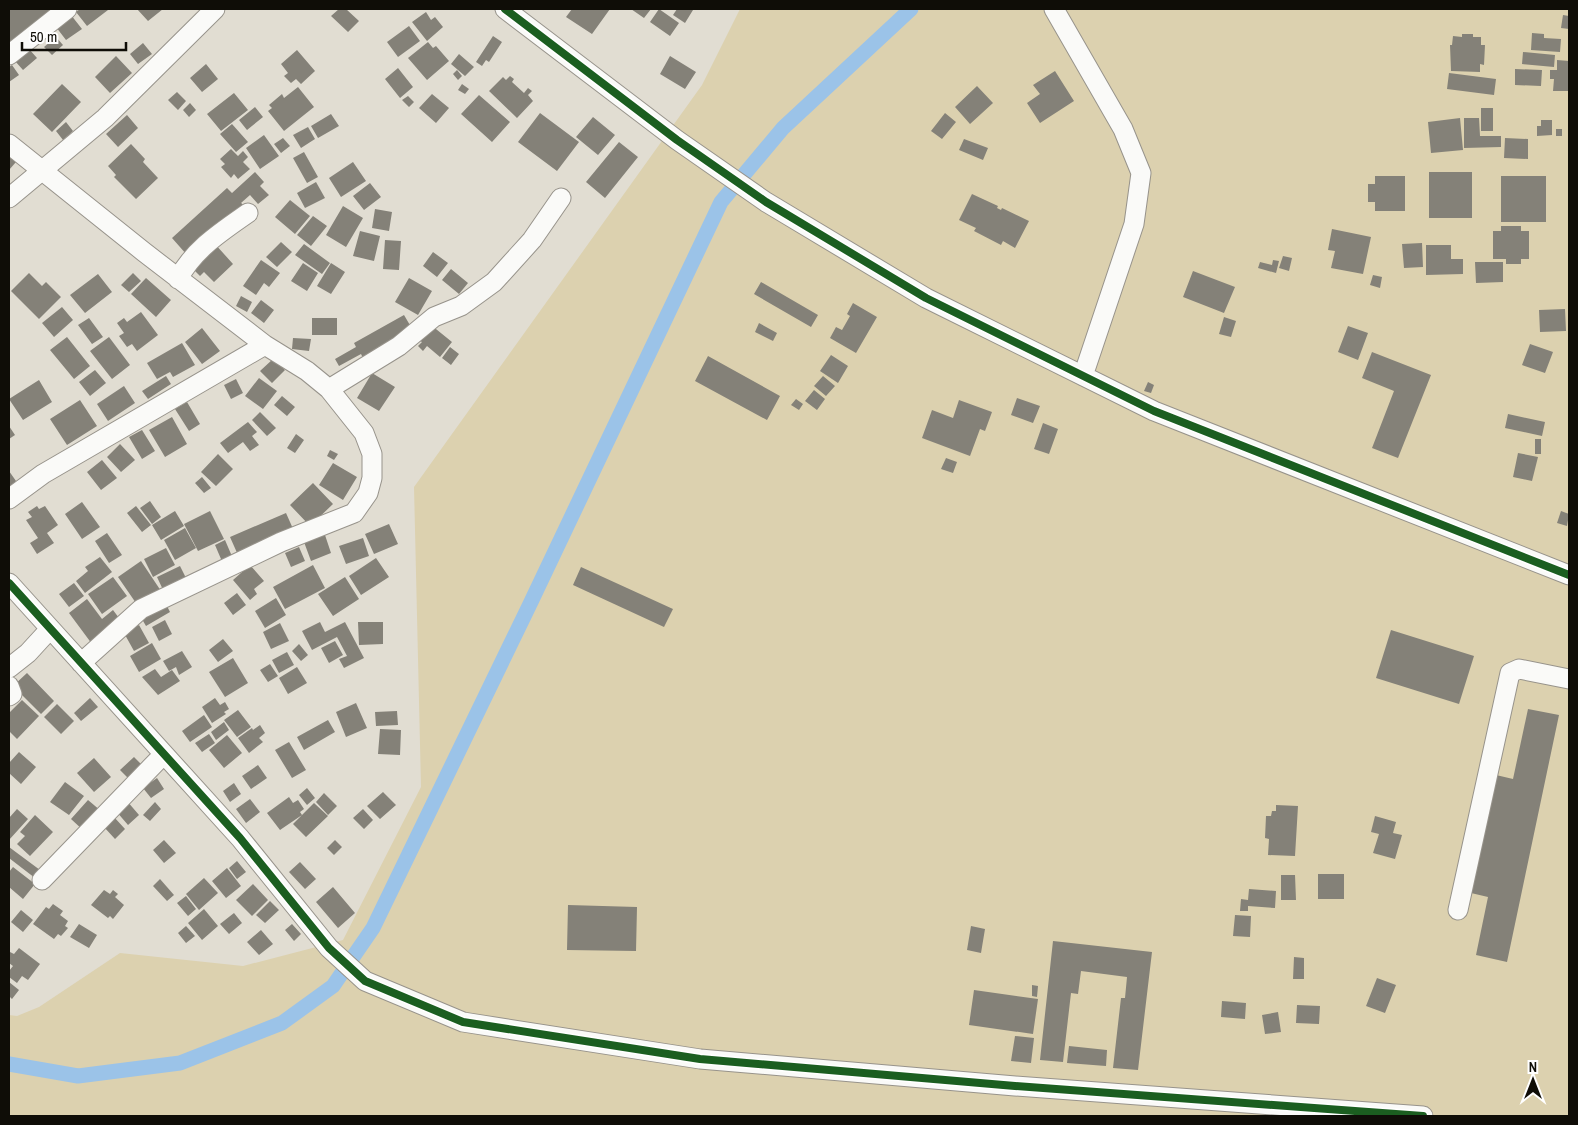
<svg xmlns="http://www.w3.org/2000/svg" width="1578" height="1125" font-family="'Archivo Narrow',sans-serif">
<style>
.green{fill:#dcd1af}
.lines{fill:none;stroke-linecap:round;stroke-linejoin:round}
.canal{stroke:#9bc3e8;stroke-width:15}
.building{fill:#848178}
.minor-casing{stroke:#97938b;stroke-width:21}
.minor{stroke:#fafaf8;stroke-width:19}
.cycleway-casing{stroke:#fff;stroke-width:11}
.cycleway{stroke:#1b5e20;stroke-width:8}
</style>
<rect width="100%" height="100%" fill="#e1ddd2"/>
<path class="green" d="M740 9H1569V1116H9V1015L17 1016 39 1007 120 953 243 966 343 940 421 787 414 487 702 85Z"/>
<g class="lines">
<path class="canal" d="M9 1064 78 1076 180 1063 282 1023 333 986 373 928 530 604 721 202 783 128 911 9"/>
</g>
<path class="building" d="M9 9H59L9 49Z
M80 9H108V10L87 26 76 12Z
M137 9H163L148 21Z
M339 9H346L359 21 348 32 331 16Z
M572 9H610L592 34 566 17Z
M631 9H651L644 18Z
M659 9 679 23 670 36 650 22Z
M677 9H692L693 10 685 23 673 15Z
M426 12 431 20 435 17 443 27 427 41 412 22Z
M71 15 82 29 66 40 56 27Z
M1563 15 1569 16V29L1561 28Z
M409 26 420 41 398 57 387 42Z
M1532 33 1544 34V38L1561 39 1560 52 1531 50Z
M1462 34H1473V37H1481V45H1485L1484 65 1480 64V72L1451 71 1450 45H1452L1453 36 1462 37Z
M493 36 502 42 489 62 486 60 482 66 476 62Z
M56 37 63 45 52 55 44 47Z
M428 42 433 48 436 46 449 61 427 80 408 58Z
M143 43 152 54 138 64 130 54Z
M29 49 37 58 23 70 15 61Z
M297 50 315 71 301 84 296 79 291 83 284 76 288 73 281 64Z
M1523 52 1555 55 1554 67 1522 64Z
M459 54 474 67 465 76 451 64Z
M116 56 132 73 110 93 95 77Z
M670 56 696 72 685 89 660 74Z
M1557 60 1569 61V91H1553L1554 79H1550V70H1557Z
M206 64 218 79 202 92 190 78Z
M12 65 19 75 9 82V67Z
M398 68 413 87 400 98 385 79Z
M1515 69 1542 70 1541 86 1515 85Z
M457 70 462 76 458 80 453 74Z
M1055 71 1074 101 1040 123 1027 103 1040 94 1033 85Z
M1449 73 1496 79 1494 95 1447 89Z
M510 76 514 79 512 82 524 93 528 88 532 91 528 95 533 101 517 118 489 91 503 77 506 80Z
M62 84 81 102 52 132 33 114Z
M462 84 469 89 465 94 458 90Z
M977 86 993 103 970 124 955 107Z
M298 87 314 107 284 131 268 111 272 108 269 105 282 94 284 98Z
M177 92 186 101 178 110 168 100Z
M234 93 248 110 221 131 207 114Z
M432 94 449 108 436 123 419 108Z
M479 95 510 122 492 142 461 114Z
M408 96 414 102 409 107 402 100Z
M190 103 196 110 189 117 183 110Z
M255 107 263 117 247 130 239 120Z
M1481 108H1493V131H1481Z
M540 113 579 142 557 171 518 142Z
M945 113 956 122 942 139 931 131Z
M331 114 339 126 318 138 311 126Z
M127 115 138 128 118 147 106 134Z
M593 117 615 135 598 155 576 137Z
M1460 118 1463 150 1431 153 1428 122Z
M1464 118H1479L1480 136H1501V147L1464 148Z
M1541 120H1552V135L1537 136V126H1541Z
M66 122 73 131 63 140 56 131Z
M232 124 248 142 236 152 220 134Z
M308 127 315 139 301 148 293 135Z
M1556 129H1562V136H1556Z
M264 135 279 156 260 169 246 148Z
M283 138 290 146 281 153 274 144Z
M1505 138 1528 139V159L1504 158Z
M964 139 988 148 983 160 959 150Z
M619 142 638 157 605 198 586 182Z
M131 144 145 159 143 162 158 178 136 199 114 177 116 175 108 166Z
M231 149 238 156 243 151 248 157 243 162 250 169 238 179 234 174 231 178 221 167 225 164 220 159Z
M304 152 318 177 307 183 293 158Z
M9 155 16 162 9 170Z
M353 162 366 181 341 197 329 178Z
M255 172 264 182 260 186 269 195 258 204 250 195 241 203 236 197 243 205 187 255 172 238 227 188 232 193Z
M1429 172H1472V218H1429Z
M1375 176H1405V211H1375V202H1368V184H1375Z
M1501 176H1546V222H1501Z
M316 182 325 198 305 208 297 193Z
M370 183 381 197 364 210 353 196Z
M972 194 998 206 997 208 1001 210 1002 208 1029 221 1015 248 1003 241 1001 245 974 231 976 228 959 220Z
M290 200 310 216 295 234 275 217Z
M343 206 363 218 346 247 326 235Z
M375 209 392 212 389 231 372 228Z
M313 216 327 226 311 246 297 235Z
M1501 226H1521V231H1529V259H1521V264H1506V259H1493V231H1501Z
M1332 229 1371 237 1363 274 1331 268 1335 251 1328 250Z
M360 231 380 236 374 261 353 256Z
M385 240 401 241 399 270 383 269Z
M281 242 292 252 277 267 266 257Z
M1422 243 1423 267 1404 268 1402 244Z
M215 244 233 264 214 282 204 272 200 276 192 268Z
M304 244 330 263 322 274 295 255Z
M1426 245H1451V259H1463V274L1426 275Z
M433 252 448 263 437 277 423 266Z
M1283 256 1292 258 1289 271 1279 268Z
M261 260 280 273 269 287 264 283 256 295 243 286Z
M1273 260 1279 261 1276 273 1258 268 1260 262 1272 265Z
M1475 262H1503V282L1476 283Z
M303 263 318 273 307 291 291 281Z
M331 263 345 272 331 294 317 286Z
M451 269 468 283 459 294 442 280Z
M1193 271 1235 287 1224 313 1183 297Z
M29 273 42 286 46 282 61 297 39 319 11 291Z
M133 273 141 281 129 292 121 285Z
M98 274 112 292 85 313 70 295Z
M1373 275 1382 277 1380 288 1370 285Z
M146 278 171 300 156 317 131 294Z
M409 278 432 291 418 315 395 302Z
M761 282 818 315 811 327 754 294Z
M241 296 252 302 247 312 236 306Z
M261 300 274 310 264 323 251 313Z
M853 303 877 317 856 353 830 338 836 327 842 330 850 316 847 314Z
M62 307 73 320 54 337 42 323Z
M1565 309 1566 331 1540 332 1539 310Z
M141 312 158 335 137 351 132 344 127 347 119 336 124 333 117 323 124 318 127 322Z
M404 315 414 332 364 360 361 354 339 366 335 359 356 347 354 343Z
M1224 317 1236 321 1231 337 1219 334Z
M89 318 103 337 92 344 78 325Z
M312 318H337V335H312Z
M759 323 777 333 773 341 755 332Z
M431 325 452 342 440 357 427 346 423 351 418 346 422 342 418 340Z
M1348 326 1368 333 1358 360 1338 352Z
M202 328 220 351 202 364 185 342Z
M67 337 90 366 74 379 50 350Z
M109 337 130 365 112 379 90 351Z
M293 338 311 339 309 351 292 349Z
M182 343 195 365 173 377 170 372 157 379 147 363Z
M1530 344 1553 352 1545 373 1522 365Z
M450 347 459 354 451 365 442 358Z
M1372 352 1431 375 1398 458 1372 448 1394 391 1362 378Z
M831 355 848 366 838 383 820 371Z
M708 356 780 396 767 420 695 381Z
M273 359 285 370 272 383 260 371Z
M95 370 106 383 90 396 79 382Z
M372 373 395 387 379 411 357 398Z
M166 376 171 384 148 399 142 391Z
M823 376 835 386 826 396 814 386Z
M259 378 277 391 263 409 245 396Z
M236 379 243 393 231 399 224 385Z
M39 380 52 402 23 420 9 399Z
M1148 382 1154 385 1151 393 1144 391Z
M124 386 135 403 108 421 97 404Z
M814 390 825 399 817 410 805 401Z
M282 396 295 407 287 416 274 405Z
M1017 398 1040 406 1033 423 1011 415Z
M796 399 803 404 799 410 791 405Z
M80 400 97 426 67 445 50 419Z
M959 400 992 412 985 431 980 429 970 456 922 438 932 410 953 418Z
M187 402 200 424 189 431 175 409Z
M260 412 276 428 267 436 252 420Z
M1508 414 1545 422 1542 436 1505 428Z
M172 417 187 444 165 457 149 430Z
M248 422 257 432 252 436 259 445 250 451 243 442 228 453 220 443Z
M1043 423 1058 429 1049 454 1034 449Z
M9 426 15 435 9 439Z
M142 430 155 451 142 459 129 437Z
M296 434 304 440 295 453 287 448Z
M1535 439H1541V454H1535Z
M120 444 135 460 121 472 107 457Z
M330 450 338 454 334 460 327 456Z
M1518 453 1538 457 1532 481 1513 477Z
M218 454 233 469 216 486 201 472Z
M946 458 957 462 953 473 941 469Z
M102 460 117 478 101 490 87 472Z
M333 463 357 477 343 500 319 485Z
M9 471 16 481 9 487Z
M202 477 211 488 204 493 195 483Z
M313 483 333 504 310 526 290 505Z
M150 501 161 517 152 524 140 508Z
M82 502 100 527 82 539 65 514Z
M37 506 39 509 45 506 58 525 47 533 54 543 37 554 30 543 38 538 26 520 32 517 28 512Z
M136 506 151 525 142 532 127 513Z
M175 511 184 526 161 540 152 525Z
M210 511 224 539 198 551 184 524Z
M1561 511 1569 514 1567 526 1557 523Z
M286 513 294 531 238 555 230 537Z
M389 524 398 544 374 554 365 534Z
M185 528 196 548 175 560 164 540Z
M107 533 122 555 109 563 95 541Z
M325 535 331 553 311 561 304 542Z
M363 538 369 556 346 564 339 546Z
M225 540 234 561 224 566 215 545Z
M299 547 305 561 291 567 285 553Z
M166 548 175 565 153 577 144 559Z
M100 557 112 572 85 593 76 581 88 571 85 567Z
M376 558 389 577 361 595 349 576Z
M141 561 161 591 138 606 118 577Z
M250 565 264 581 254 589 257 594 250 600 233 580Z
M313 565 325 588 285 609 273 587Z
M180 566 188 582 165 594 157 577Z
M581 567 673 609 664 627 573 585Z
M113 577 127 596 102 614 88 594Z
M345 577 359 599 333 616 318 594Z
M74 583 84 596 69 607 59 594Z
M237 593 246 605 233 615 224 603Z
M276 598 286 615 265 628 255 611Z
M87 599 102 619 113 610 122 622 92 644 69 613Z
M164 600 170 612 146 626 139 614Z
M165 620 172 634 159 641 152 627Z
M320 622 325 632 345 622 364 658 344 668 339 659 347 656 337 637 312 650 302 631Z
M358 622H383V644L359 645Z
M280 623 289 641 271 649 263 632Z
M139 625 149 643 134 651 124 633Z
M1391 630 1474 656 1459 704 1376 678Z
M223 639 233 651 218 662 209 650Z
M335 641 343 655 329 663 321 648Z
M152 643 161 659 139 672 130 656Z
M299 644 308 655 301 661 292 651Z
M182 651 192 667 179 675 176 667 169 671 163 661Z
M287 652 294 665 279 673 272 660Z
M233 658 248 683 225 697 209 672Z
M270 664 278 676 268 682 260 670Z
M297 667 307 683 288 694 279 678Z
M155 669 161 677 172 670 180 681 158 695 142 677Z
M27 673 54 701 41 714 13 686Z
M90 698 98 707 81 721 74 713Z
M215 698 220 705 225 702 229 709 224 712 226 714 212 723 202 707Z
M22 700 39 716 17 739 9 731V713Z
M356 703 367 728 346 737 336 712Z
M57 704 74 721 61 734 44 717Z
M1528 709 1559 715 1507 962 1476 955 1488 897 1471 893 1496 775 1513 779Z
M238 710 251 727 237 737 224 720Z
M397 711 398 725 376 726 375 712Z
M204 715 212 727 190 742 182 731Z
M328 720 335 732 304 750 297 737Z
M224 722 229 730 216 740 211 732Z
M260 725 265 733 259 738 263 742 249 753 238 738 252 728 253 730Z
M380 729 401 730 400 755 378 754Z
M209 734 215 743 202 752 195 743Z
M227 735 242 753 224 768 209 750Z
M289 742 306 770 292 778 275 750Z
M19 752 36 767 21 784 9 773V763Z
M134 757 143 766 129 779 120 770Z
M94 758 111 777 94 792 77 773Z
M258 765 267 778 251 789 242 776Z
M157 778 164 789 151 798 143 788Z
M65 782 84 796 69 815 50 802Z
M234 783 241 794 230 802 223 791Z
M307 788 315 798 307 805 299 795Z
M383 792 396 805 380 819 367 806Z
M324 793 337 806 328 815 316 802Z
M289 797 293 803 298 800 304 809 300 812 302 815 280 830 267 813Z
M250 799 260 812 246 823 236 809Z
M88 800 101 811 84 831 71 819Z
M127 801 139 815 128 825 116 811Z
M155 802 161 809 150 821 143 815Z
M314 803 328 816 306 837 293 824Z
M1276 805 1298 806 1295 856 1268 855 1269 839 1265 838 1266 816H1271L1272 811H1276Z
M17 809 28 819 9 840V818Z
M363 809 373 820 364 829 353 818Z
M35 815 53 832 30 856 17 844 25 836 20 832Z
M1375 816 1396 822 1393 833 1402 835 1395 859 1373 853 1379 834 1371 832Z
M114 817 125 829 115 839 104 827Z
M164 840 176 853 164 863 153 850Z
M335 840 342 847 334 855 327 848Z
M9 847 40 870 35 878 9 858Z
M237 861 246 872 237 879 229 868Z
M300 862 316 879 305 889 289 872Z
M13 867 35 884 23 899 9 887V872Z
M227 868 241 886 226 898 212 881Z
M1318 874H1344V899H1318Z
M1281 875H1295L1296 900H1281Z
M204 878 218 893 199 910 186 894Z
M160 879 174 895 167 901 153 886Z
M253 884 268 900 252 916 236 900Z
M333 887 355 913 338 928 316 902Z
M1249 889 1276 891 1275 908 1248 906V911H1240L1241 899 1248 900Z
M104 890 110 894 113 890 118 894 115 897 124 905 113 919 110 916 108 918 91 905Z
M186 896 196 909 188 916 177 903Z
M270 901 279 910 265 923 256 915Z
M53 904 63 911 60 915 68 921 65 926 68 928 61 936 58 934 54 939 33 924 46 907 49 909Z
M568 905 637 907 636 951 567 950Z
M204 909 218 926 202 940 188 923Z
M21 910 33 920 23 932 11 922Z
M234 913 242 923 229 934 220 924Z
M1235 915 1251 916 1250 937 1233 936Z
M79 924 97 935 89 948 70 937Z
M292 924 301 934 294 941 285 930Z
M186 926 195 936 186 943 178 933Z
M971 926 985 929 981 953 967 950Z
M261 930 273 944 259 955 247 942Z
M1053 941 1152 952 1138 1070 1113 1068 1121 998H1125L1127 977 1081 971 1078 994 1071 993 1063 1062 1040 1060Z
M19 948 40 964 28 980 22 976 17 983 9 977V971L13 966 9 963V954L10 952 14 954Z
M1294 957 1304 958V979H1293Z
M1377 978 1396 985 1385 1013 1366 1006Z
M9 982 19 990 12 999 9 996Z
M1032 985 1038 986 1037 997 1032 996Z
M974 990 1038 999 1033 1034 969 1025Z
M1222 1001 1246 1003 1245 1019 1221 1017Z
M1297 1005 1320 1006 1319 1024 1296 1023Z
M1278 1012 1281 1032 1265 1034 1262 1015Z
M1015 1036 1034 1038 1031 1063 1011 1061Z
M1069 1046 1107 1050 1106 1066 1067 1063Z"/>
<g class="lines">
<defs>
<path id="minor" d="M505 9 677 140 766 202 926 298 1154 411 1569 575
M1054 9 1123 129 1141 173 1134 224 1083 376
M9 55 67 9
M9 144 144 252 265 345 43 474 9 499
M9 198 105 118 215 9
M178 279C194 249 221 232 248 213
M329 389 399 346 434 317 461 306 494 282 532 240 561 198
M9 583 240 838 329 948 365 981 463 1022 700 1059 1015 1086 1423 1116
M81 663 141 609 281 542 354 513 368 493 372 478V454L364 433 329 389 307 371 265 345
M9 668 28 653 50 629
M9 686 12 694 9 696
M42 880 163 755
M1458 910 1510 673 1519 669 1569 679"/>
</defs>
<use href="#minor" class="minor-casing"/>
<use href="#minor" class="minor"/>
<defs>
<path id="cycleway" d="M505 9 677 140 766 202 926 298 1154 411 1569 575
M9 583 240 838 329 948 365 981 463 1022 700 1059 1015 1086 1423 1116"/>
</defs>
<use href="#cycleway" class="cycleway-casing"/>
<use href="#cycleway" class="cycleway"/>
</g>
<rect width="1578" height="1125" fill="none" stroke="#0f0d07" stroke-width="20"/>
<g transform="translate(1533 1080)" stroke="#ffffff" stroke-width="4" paint-order="stroke">
<path d="M0-4L9 19L0 12L-9 19Z" fill="#0f0d07"/>
<text y="-8" font-size="14" font-weight="bold" text-anchor="middle" fill="#0f0d07">N</text>
</g>
<path d="M22 42v8h104v-8" fill="none" stroke="#0f0d07" stroke-width="2.5"/>
<text x="30" y="42" font-size="15" fill="#0f0d07" stroke="#ffffff" stroke-width="4" paint-order="stroke">50 m</text>
</svg>
